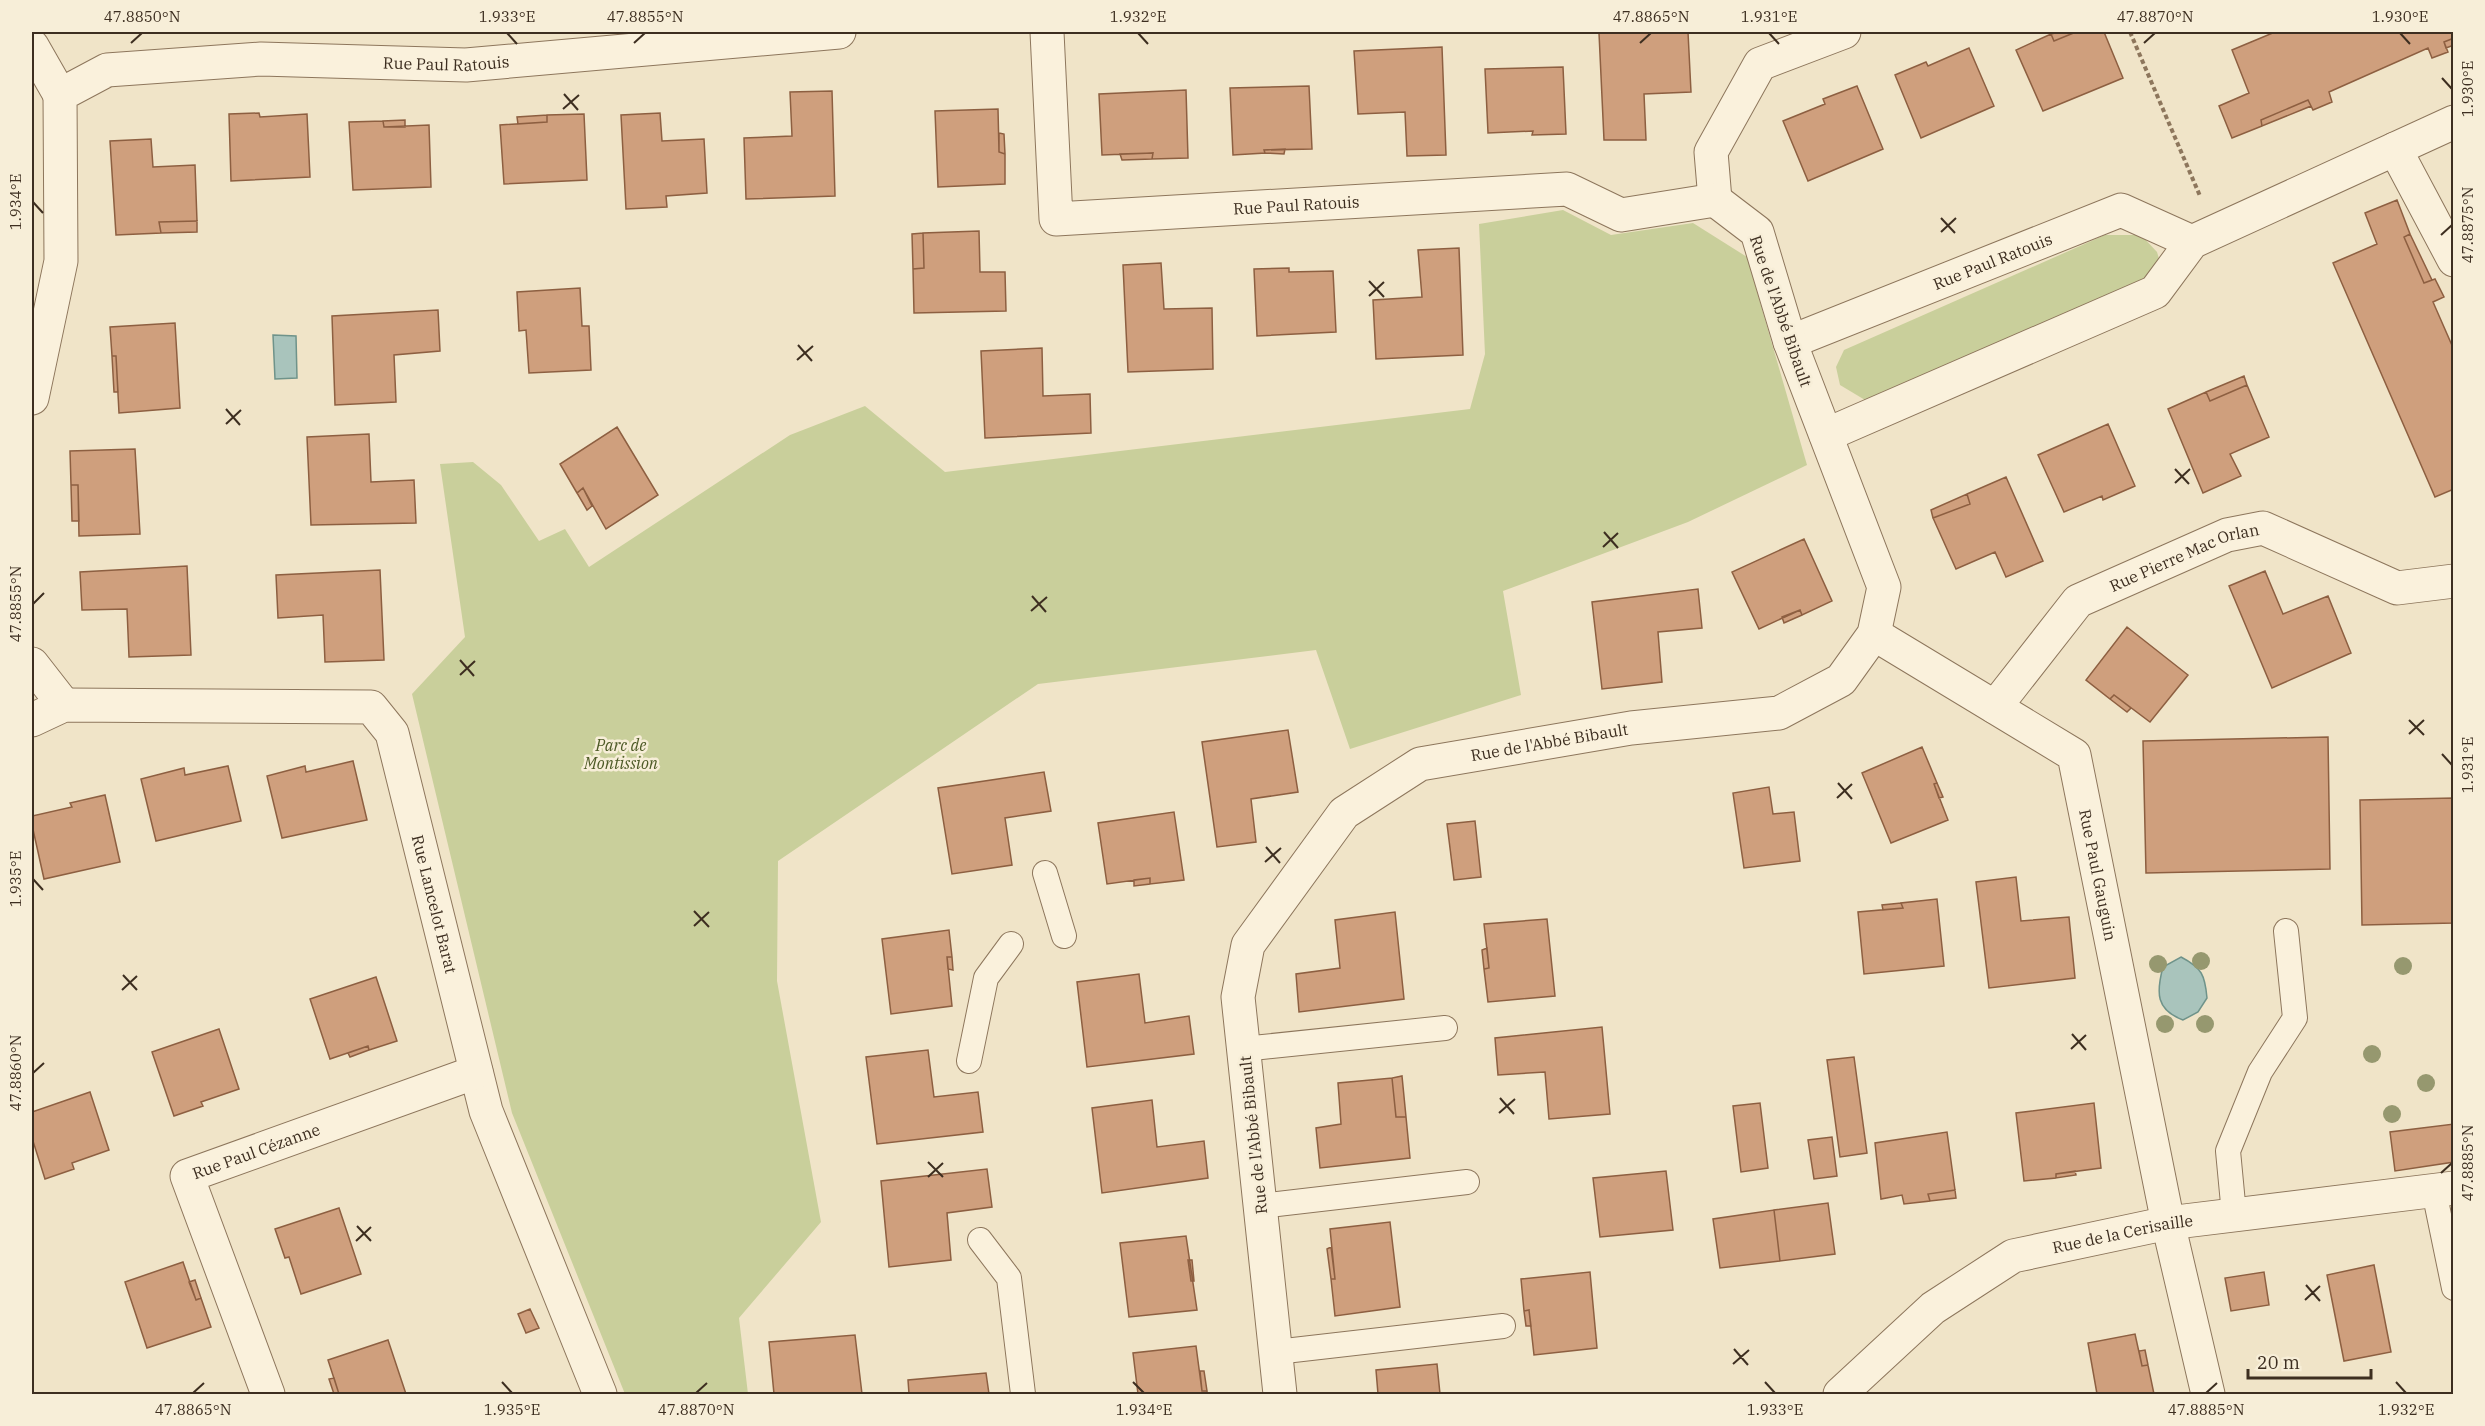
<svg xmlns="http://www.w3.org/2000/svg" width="2485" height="1426" font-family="'IBM Plex Serif',serif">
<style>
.green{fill:#c9cf9b}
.water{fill:#a9c4bc;stroke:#6f938a;stroke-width:1.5}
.building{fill:#cf9f7d;stroke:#8d5f41;stroke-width:1.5}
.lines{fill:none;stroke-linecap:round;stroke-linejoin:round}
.service-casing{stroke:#8d765c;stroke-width:26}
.minor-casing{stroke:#8d765c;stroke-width:35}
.path{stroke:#8d765c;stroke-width:4;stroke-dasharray:4.5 3;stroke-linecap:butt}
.service{stroke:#faf1dc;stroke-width:24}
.minor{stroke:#faf1dc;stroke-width:33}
.tree{fill:#96986f}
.ticks{fill:none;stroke:#3d2e20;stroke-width:2}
.labels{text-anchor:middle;stroke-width:5;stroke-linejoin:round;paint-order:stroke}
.street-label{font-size:16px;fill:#3d2e20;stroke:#f7eed8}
.park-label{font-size:16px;font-style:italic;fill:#4d5a26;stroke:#f7eed8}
.neatline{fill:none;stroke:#3d2e20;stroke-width:2}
.ticks-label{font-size:15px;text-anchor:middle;fill:#3d2e20}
</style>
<rect width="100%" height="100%" fill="#f0e4c8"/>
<path class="green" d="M1563 210 1611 235 1693 223 1747 257 1807 465 1688 522 1503 591 1521 695 1350 749 1316 650 1038 684 778 861 777 981 821 1222 739 1318 748 1394H625L512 1113 412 694 465 637 440 464 473 462 501 485 539 541 565 529 589 567 790 435 865 406 945 472 1470 409 1485 354 1479 224Z
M2105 235H2141L2157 252 2162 269 2151 281 1870 403 1840 385 1836 367 1844 350Z"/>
<path class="water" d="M273 335 296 336 297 378 275 379Z
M2181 957C2202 968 2205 975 2207 998L2198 1012 2183 1020C2156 1010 2156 993 2163 967Z"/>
<path class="building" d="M1688 32 1691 92 1644 94 1646 140H1604L1599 33Z
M2059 32H2076L2054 41 2051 34Z
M2076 32H2104L2123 78 2043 111 2016 50 2051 34 2054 41Z
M2275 32H2454V38L2444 42 2448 52 2432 58 2428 48 2329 92 2332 102 2313 110 2308 100 2261 120 2262 126 2232 138 2219 106 2249 93 2232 50Z
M2454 38V45L2446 48 2444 42Z
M1442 47 1446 155 1407 156 1405 112 1358 114 1354 51Z
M1969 48 1994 106 1921 138 1895 75 1926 62 1928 66Z
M1563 67 1566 134 1532 135 1533 131 1488 133 1485 69Z
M1309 86 1312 149 1264 150 1265 153 1233 155 1230 88Z
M1857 86 1883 149 1808 181 1783 121 1825 104 1823 99Z
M1186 90 1188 158 1152 159 1153 153 1102 155 1099 94Z
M832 91 835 196 746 199 744 138 792 136 790 92Z
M2308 100 2311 106 2262 126 2261 120Z
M998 109 999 152 1005 154V184L938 187 935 111Z
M259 113 260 117 307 114 310 177 231 181 229 114Z
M660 113 662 141 704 139 707 193 666 196 667 207 626 209 621 115Z
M584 114 587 180 504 184 500 125 547 122V115Z
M547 115V122L518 124 517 117Z
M405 120V127H384L383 121Z
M383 121 384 127 429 125 431 187 353 190 349 122Z
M999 133 1004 134 1005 154 999 152Z
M151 139 153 167 195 165 197 221 159 222 161 233 116 235 110 141Z
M1285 149 1284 154 1265 153 1264 150Z
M1153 153 1152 159 1122 160 1120 154Z
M2397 200 2410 234 2404 237 2424 283 2435 279 2444 297 2433 302 2454 350V489L2435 497 2333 263 2377 244 2365 213Z
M197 221V232L161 233 159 222Z
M979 231 980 272H1005L1006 311 914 313 913 269 924 268 923 233Z
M923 233 924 268 913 269 912 234Z
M2410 234 2432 280 2424 283 2404 237Z
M1459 248 1463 355 1376 359 1373 300 1422 297 1418 250Z
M1161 263 1164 309 1212 308 1213 369 1128 372 1123 265Z
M1289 268V272L1333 271 1336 332 1257 336 1254 269Z
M580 288 582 326H589L591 370 529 373 526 330 519 331 517 292Z
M438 310 440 351 394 355 396 402 335 405 332 316Z
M175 323 180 408 119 413 116 356H112L110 327Z
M1042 348 1043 396 1090 394 1091 433 985 438 981 351Z
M112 356H116L118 392H114Z
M2244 376 2247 385 2210 401 2206 392Z
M2247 385 2269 437 2230 454 2241 476 2203 493 2168 409 2206 392 2210 401Z
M2108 424 2135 486 2103 500 2102 496 2064 512 2038 455Z
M617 427 658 495 606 529 583 488 577 493 560 464Z
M369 434 371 482 414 480 416 523 311 525 307 437Z
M135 449 140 534 79 536 78 485H71L70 451Z
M2006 477 2043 561 2006 577 1995 552 1956 569 1933 518 1970 504 1967 494Z
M71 485H78L79 521H72Z
M583 488 592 506 587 510 577 493Z
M1967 494 1970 504 1933 518 1931 510Z
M1804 539 1832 601 1802 615 1800 610 1759 629 1732 572Z
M187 566 191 655 129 657 127 609 82 610 80 572Z
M380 570 384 660 325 662 323 615 278 618 276 575Z
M2265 571 2283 614 2328 596 2351 653 2272 688 2229 586Z
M1698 589 1702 628 1658 632 1662 682 1602 689 1592 602Z
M1800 610 1802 615 1784 623 1782 617Z
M2127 627 2188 675 2150 722 2114 695 2110 699 2086 680Z
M2114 695 2131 708 2127 712 2110 699Z
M1288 730 1298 792 1251 799 1256 842 1217 847 1202 742Z
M2328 737 2330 869 2146 873 2143 741Z
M1922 747 1937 783 1934 784 1948 820 1891 843 1862 773Z
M353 761 367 820 282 838 267 776 305 766 306 772Z
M228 766 241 821 156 841 141 779 184 768 185 775Z
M1044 772 1051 811 1005 818 1012 865 952 874 938 788Z
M1937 783 1943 797 1939 798 1934 784Z
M1769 787 1773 814 1794 812 1800 861 1744 868 1733 793Z
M105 795 120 862 44 879 32 825V816L72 807 70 803Z
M2454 798V923L2362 925 2360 800Z
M1174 812 1184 880 1150 884V878L1107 884 1098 823Z
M1475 821 1481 877 1454 880 1447 824Z
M2016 877 2021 921 2069 917 2075 978 1989 988 1976 882Z
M1150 878V884L1134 886V880Z
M1937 899 1944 966 1864 974 1858 912 1903 908 1901 903Z
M1901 903 1903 908 1883 910 1882 905Z
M1395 912 1404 999 1299 1012 1296 974 1340 968 1335 920Z
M1547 919 1555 996 1488 1002 1484 969 1489 968 1484 924Z
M949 930 952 957H947L952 1006 891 1014 882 939Z
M1487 948 1489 968 1484 969 1482 950Z
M947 957H952L953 970 948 969Z
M1139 974 1145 1023 1189 1016 1194 1054 1087 1067 1077 982Z
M376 977 397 1041 369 1050 368 1046 330 1059 310 999Z
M1602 1027 1610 1114 1549 1119 1545 1072 1498 1075 1495 1038Z
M219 1029 239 1089 201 1102 203 1106 174 1116 152 1052Z
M368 1046 369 1050 350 1057 348 1053Z
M928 1050 934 1097 978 1092 983 1132 877 1144 866 1057Z
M1854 1057 1867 1153 1840 1157 1827 1060Z
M1402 1076 1406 1117H1396L1392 1078Z
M1392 1078 1396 1117H1406L1410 1158 1320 1168 1316 1128 1341 1124 1338 1083Z
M90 1092 109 1150 72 1163 74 1169 45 1179 32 1138V1112Z
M1152 1100 1157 1147 1204 1141 1208 1178 1102 1193 1092 1108Z
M1760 1103 1768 1168 1741 1172 1733 1106Z
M2094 1103 2101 1168 2056 1174V1178L2024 1181 2016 1113Z
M2454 1124V1162L2395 1171 2390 1132Z
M1947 1132 1955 1190 1928 1194 1930 1201 1904 1204 1902 1195 1881 1199 1875 1143Z
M1832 1137 1837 1176 1814 1179 1808 1140Z
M987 1169 992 1207 947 1213 951 1260 889 1267 881 1181Z
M1666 1171 1673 1230 1600 1237 1593 1178Z
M2075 1171 2076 1175 2056 1178V1174Z
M1955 1190 1956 1198 1930 1201 1928 1194Z
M1828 1203 1835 1254 1780 1261 1774 1210Z
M339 1208 361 1274 301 1294 289 1257 285 1258 275 1229Z
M1774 1210 1780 1261 1720 1268 1713 1219Z
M1390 1222 1400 1307 1335 1316 1331 1279H1335L1330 1229Z
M1186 1236 1197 1310 1129 1317 1120 1243Z
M1331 1247 1335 1279H1331L1327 1249Z
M1188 1260H1192L1194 1281H1191Z
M183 1262 196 1300 201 1298 211 1327 147 1348 125 1282Z
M2374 1265 2391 1352 2344 1361 2327 1275Z
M1590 1272 1597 1348 1534 1355 1529 1310 1524 1311 1521 1279Z
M2264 1272 2269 1305 2231 1311 2225 1278Z
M195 1280 201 1298 196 1300 189 1282Z
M530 1309 539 1328 526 1333 518 1314Z
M1529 1310 1531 1326H1526L1524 1311Z
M2135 1334 2142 1366 2148 1365 2154 1394H2097L2088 1343Z
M855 1335 862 1394H774L769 1342Z
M388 1340 406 1394H339L328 1360Z
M1196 1346 1202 1391H1207V1394H1138L1133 1353Z
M2145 1350 2148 1365 2142 1366 2139 1351Z
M1437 1364 1440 1394H1378L1376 1370Z
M1200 1371H1204L1207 1391H1202Z
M986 1373 989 1394H909L908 1380Z
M334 1378 339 1394H334L329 1379Z"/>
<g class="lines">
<defs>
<path id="service" d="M1045 873 1064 936
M1243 1049 1445 1028
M969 1061 986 978 1011 944
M2434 1191 2454 1288
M1260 1206 1467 1182
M2234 1214 2228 1151 2260 1072 2295 1018 2286 931
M980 1240 1009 1278 1023 1394
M1276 1352 1503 1326"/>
<g id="minor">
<path id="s1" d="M1047 32 1056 219 1567 189 1621 215 1715 200"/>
<path d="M32 46 60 95"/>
<path d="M2395 149 2454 260"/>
<path d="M1715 200 1711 152 1760 64 1844 32"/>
<path id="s2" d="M1790 342 2121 210 2192 242"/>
<path id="s3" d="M32 398 61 261 60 95 107 70 261 59 466 65 839 32"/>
<path d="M1826 435 2155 292 2192 242 2454 122"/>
<path id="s4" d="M1874 634 2074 755 2168 1223 2208 1394"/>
<path d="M32 664 64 705"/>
<path id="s5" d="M1995 707 2078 601 2227 535 2263 528 2397 588 2454 581"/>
<path id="s6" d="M32 720 64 705 371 707 392 733 486 1111 600 1394"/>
<path id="s7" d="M268 1394 187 1176 476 1072"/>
<path id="s8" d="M1280 1394 1238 997 1248 945 1344 813 1420 764 1631 728 1779 713 1841 680 1874 634 1884 587 1790 342 1757 232 1715 200"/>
<path id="s9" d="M1840 1394 1933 1308 2013 1256 2168 1223 2454 1188"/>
</g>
</defs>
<use href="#service" class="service-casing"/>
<use href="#minor" class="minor-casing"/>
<path class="path" d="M2130 32 2200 196"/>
<use href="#service" class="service"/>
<use href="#minor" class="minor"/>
</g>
<g class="tree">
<circle cx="2201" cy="961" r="9"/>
<circle cx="2158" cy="964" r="9"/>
<circle cx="2403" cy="966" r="9"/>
<circle cx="2165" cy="1024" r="9"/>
<circle cx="2205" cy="1024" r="9"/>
<circle cx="2372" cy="1054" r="9"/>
<circle cx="2426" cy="1083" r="9"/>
<circle cx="2392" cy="1114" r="9"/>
</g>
<path class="ticks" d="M507 33 517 44M1138 33 1148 44M1769 33 1779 44M2400 33 2410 44M131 43 142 33M634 43 645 33M1640 43 1651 33M2144 43 2155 33M2442 78 2452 89M564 94 578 110M563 109 579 95M33 202 43 213M1941 218 1955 233M1941 232 1956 218M2441 235 2452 225M1369 281 1384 297M1369 296 1384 282M798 345 812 361M797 360 813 346M226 409 240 425M226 424 241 410M2175 469 2189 484M2175 483 2190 469M1604 532 1618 548M1603 547 1618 533M1032 596 1046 612M33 604 44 593M1031 611 1047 597M460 660 474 676M460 675 475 661M2409 720 2424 735M2409 734 2424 720M2442 754 2452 765M1838 783 1852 799M1837 798 1852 784M1266 847 1280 863M1265 862 1281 848M33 879 43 890M694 911 709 927M694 926 709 912M123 975 137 990M122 990 137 976M2072 1034 2086 1050M2071 1049 2086 1035M33 1073 44 1063M1500 1098 1514 1114M1499 1113 1515 1099M928 1162 943 1177M2441 1173 2452 1163M928 1177 943 1163M357 1226 371 1241M356 1241 371 1227M2306 1285 2320 1301M2305 1300 2320 1286M1734 1349 1748 1365M1733 1364 1749 1350M502 1382 512 1393M1133 1382 1144 1393M1765 1382 1775 1393M2396 1382 2406 1393M193 1393 204 1383M696 1393 707 1383M2206 1393 2217 1383"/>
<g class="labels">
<g class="street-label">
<text dy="6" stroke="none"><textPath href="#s3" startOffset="699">Rue Paul Ratouis</textPath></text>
<text dy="6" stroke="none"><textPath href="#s1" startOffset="428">Rue Paul Ratouis</textPath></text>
<text dy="6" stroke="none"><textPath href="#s2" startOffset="218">Rue Paul Ratouis</textPath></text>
<text transform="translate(1781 311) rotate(71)" y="6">Rue de l'Abbé Bibault</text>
<text dy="6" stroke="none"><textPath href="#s5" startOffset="250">Rue Pierre Mac Orlan</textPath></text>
<text dy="6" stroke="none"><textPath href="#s8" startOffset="837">Rue de l'Abbé Bibault</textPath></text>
<text dy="6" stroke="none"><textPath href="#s4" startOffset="356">Rue Paul Gauguin</textPath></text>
<text dy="6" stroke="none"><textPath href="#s6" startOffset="552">Rue Lancelot Barat</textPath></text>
<text transform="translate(1253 1135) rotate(-96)" y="6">Rue de l'Abbé Bibault</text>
<text dy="6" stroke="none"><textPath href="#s7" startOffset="306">Rue Paul Cézanne</textPath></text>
<text dy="6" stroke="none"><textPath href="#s9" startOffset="334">Rue de la Cerisaille</textPath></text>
</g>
<g class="park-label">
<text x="621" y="751">Parc de<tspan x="621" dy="18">Montission</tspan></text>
</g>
</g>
<rect width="2485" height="1426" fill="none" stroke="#f7eed8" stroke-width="66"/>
<path d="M2248 1369v9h123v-9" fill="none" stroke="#3d2e20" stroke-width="3"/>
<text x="2257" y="1369" font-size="18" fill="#3d2e20" stroke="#f7eed8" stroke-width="4.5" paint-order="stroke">20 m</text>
<rect x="33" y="33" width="2419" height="1360" class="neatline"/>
<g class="ticks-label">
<text x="142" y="22">47.8850°N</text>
<text x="507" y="22">1.933°E</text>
<text x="645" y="22">47.8855°N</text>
<text x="1138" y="22">1.932°E</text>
<text x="1651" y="22">47.8865°N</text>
<text x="1769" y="22">1.931°E</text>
<text x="2155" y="22">47.8870°N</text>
<text x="2400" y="22">1.930°E</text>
<text transform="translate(2468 89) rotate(-90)" y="5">1.930°E</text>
<text transform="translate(16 202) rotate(-90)" y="5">1.934°E</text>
<text transform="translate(2468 225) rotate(-90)" y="5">47.8875°N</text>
<text transform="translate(16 604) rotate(-90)" y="5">47.8855°N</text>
<text transform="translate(2468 765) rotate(-90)" y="5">1.931°E</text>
<text transform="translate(16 879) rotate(-90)" y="5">1.935°E</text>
<text transform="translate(16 1073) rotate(-90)" y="5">47.8860°N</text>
<text transform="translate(2468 1163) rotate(-90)" y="5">47.8885°N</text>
<text x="193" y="1415">47.8865°N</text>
<text x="512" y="1415">1.935°E</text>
<text x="696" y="1415">47.8870°N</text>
<text x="1144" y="1415">1.934°E</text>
<text x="1775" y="1415">1.933°E</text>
<text x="2206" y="1415">47.8885°N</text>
<text x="2406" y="1415">1.932°E</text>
</g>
</svg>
